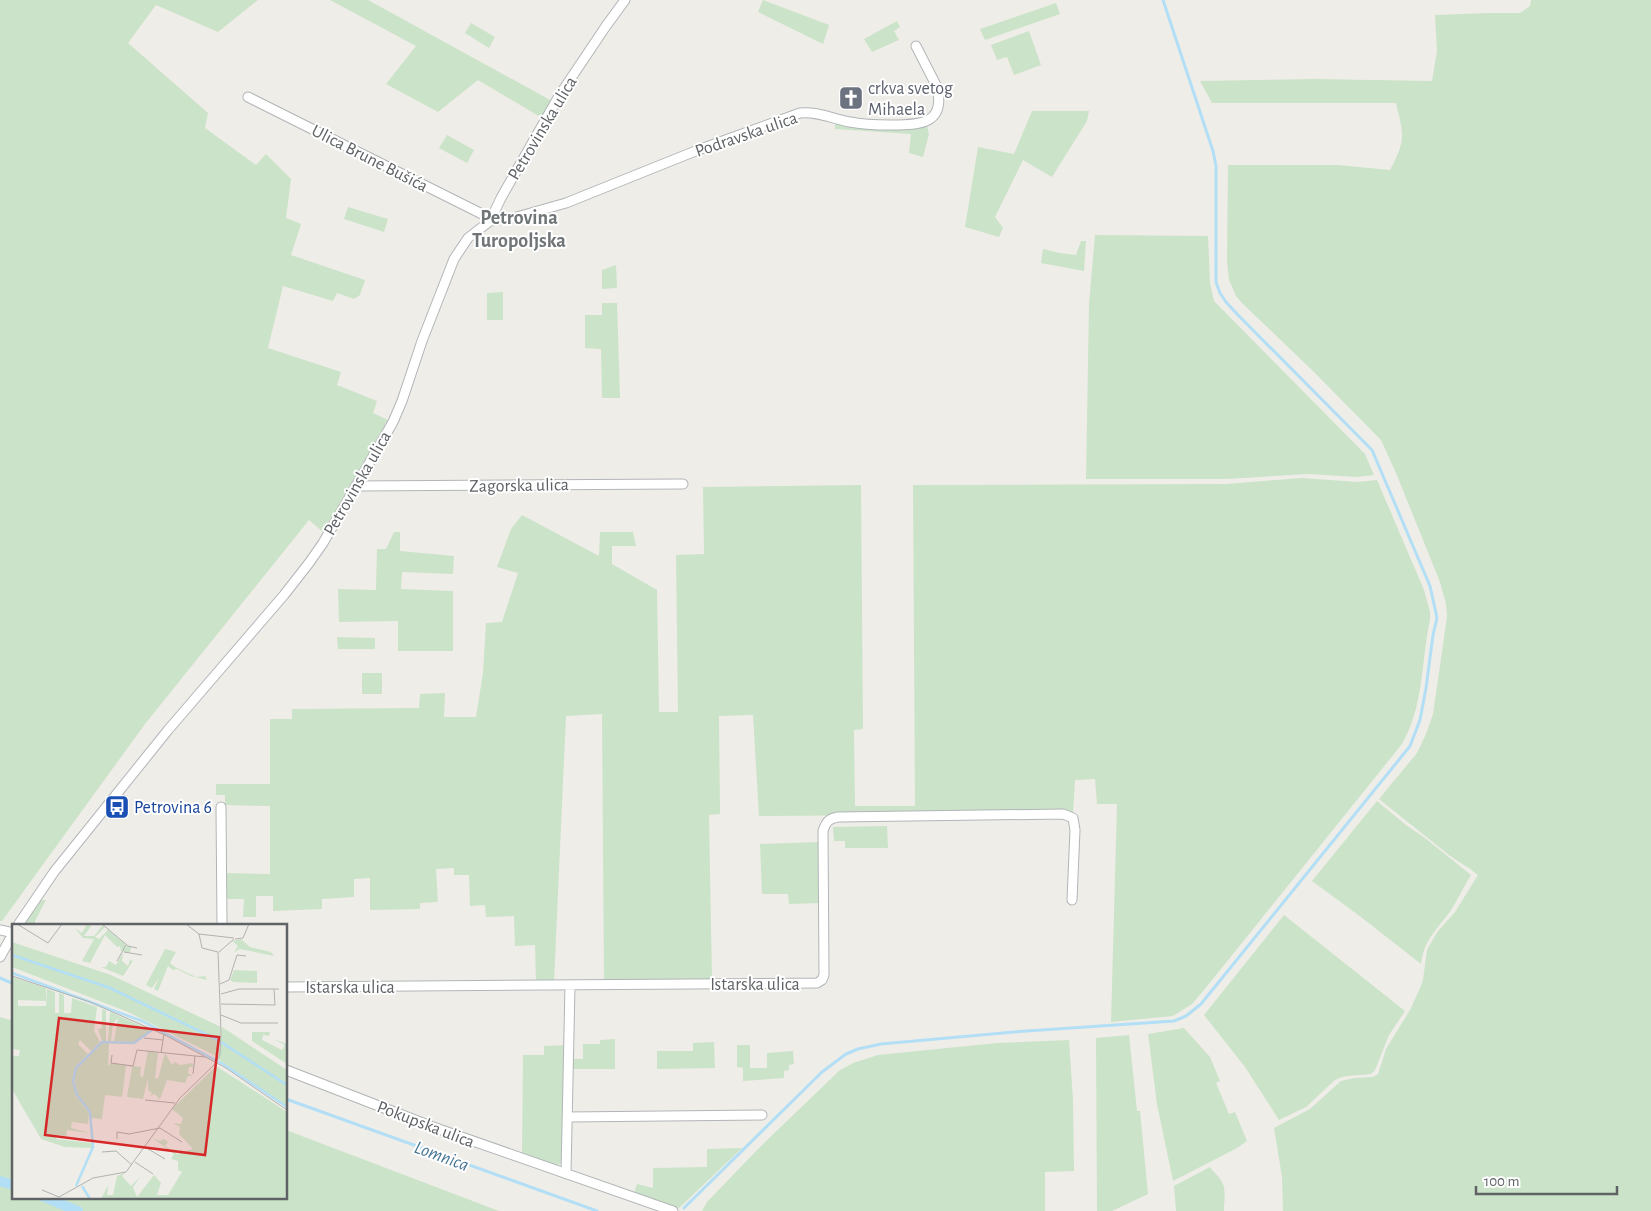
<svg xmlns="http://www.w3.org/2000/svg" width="1651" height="1211" font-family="'Alegreya Sans',sans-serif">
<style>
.green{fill:#cbe3c8}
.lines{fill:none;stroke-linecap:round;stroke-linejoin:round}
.stream{stroke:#b2dff5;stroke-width:3}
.canal{stroke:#b2dff5;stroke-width:10}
.minor-casing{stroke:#b2b5b8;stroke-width:11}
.minor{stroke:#fff;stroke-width:9}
.labels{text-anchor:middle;stroke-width:4;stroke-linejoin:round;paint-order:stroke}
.worship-label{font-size:18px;fill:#5b616d;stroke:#fff;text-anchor:start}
.street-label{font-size:18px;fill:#5f6366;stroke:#fff}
.transit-label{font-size:18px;fill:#164399;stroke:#fff;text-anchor:start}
.water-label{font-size:19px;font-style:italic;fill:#497795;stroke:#fff}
.quarter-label{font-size:20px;font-weight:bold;fill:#707578;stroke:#fff}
.inset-river{fill:none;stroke:#b2dff5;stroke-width:2.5}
.inset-road{fill:none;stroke:#b1b2b0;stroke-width:1}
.view{fill:#d62828;fill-opacity:0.15;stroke:#d62828;stroke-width:2.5}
.inset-edge{fill:none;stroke:#5f6366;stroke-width:2.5}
</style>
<rect width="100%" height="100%" fill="#efede8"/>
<path class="green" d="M0 0H258L218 32 156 5 128 43 208 113 205 128 256 165 266 154 291 179 286 218 301 224 291 255 365 280 360 295 354 299 337 293 333 301 283 286 268 348 341 372 337 385 377 401 373 413 388 420 323 532 309 520 145 724 2 921H0Z
M330 0H368L552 101 542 118 478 80 438 112 386 84 416 46Z
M763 0 829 25 823 44 758 12Z
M1531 0H1651V1211H1283L1282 1177 1274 1128 1310 1109 1341 1081 1354 1078 1373 1077 1378 1074 1386 1049 1410 1010 1420 988 1423 980 1427 950 1432 941 1438 931 1455 912 1478 875C1469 867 1458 862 1449 855 1426 836 1402 818 1379 799L1417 753 1426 734 1433 714 1447 617 1446 604 1440 582 1396 473 1381 440 1313 371 1242 303 1236 296 1229 280 1227 261 1228 165H1338L1390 170C1406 140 1404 136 1396 103H1212L1200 81 1316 79 1432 81 1437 51 1435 15 1489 13H1520L1530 6Z
M1056 3 1060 14 985 40 980 29Z
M897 21 900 27 894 31 899 40 872 52 864 39Z
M471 23 495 37 489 48 465 33Z
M1029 31 1041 65 1014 75 1007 57 997 60 991 45Z
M1032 111H1089L1087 121 1052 177 1023 160 995 217 1003 228 999 237 965 227 978 147 1014 154Z
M835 122 907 128 927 126 929 134 923 157 909 153 911 134 835 129Z
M447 135 474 150 467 163 439 148Z
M348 207 388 219 384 232 344 219Z
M1095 235 1208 236 1210 283 1214 301 1365 454 1374 475 1357 477 1308 474 1227 479H1086L1089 304Z
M1081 241H1086L1084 271 1041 263 1043 249 1060 253 1076 255Z
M616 265 617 288 602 289V270Z
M503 292V320H487V293Z
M602 303H617L620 398H602L601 349 585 348V315H602Z
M1301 478 1358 482 1377 480 1424 590 1430 612V620C1421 661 1424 706 1402 744L1204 990 1192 1004 1173 1016 1111 1022 1117 804H1097L1095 779 1075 780 1073 814 759 816 753 715 719 716 720 814 709 815 712 980 604 981 602 714 566 716 554 982H536L535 945 515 946 514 916 486 917 485 905 470 906 469 875H454V868L436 869 438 902 420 903V909L370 910V878L354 879V897L322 899V909L273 911V896H256V917H243L244 899H225V873L270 874V806L225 805V795H216V784H270V719H292V709L419 708 420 694 445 693 444 717H476L483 673 486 623 502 622 518 573 497 567 511 529 522 515 599 556 600 532H633L636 546H612V564L657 590 659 712H678L676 555 704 554 703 487 861 485 863 729 854 730 855 806H915L913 485 1227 484Z
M394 532H400V551L454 556 453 574 402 572 401 589 453 591V651H398V621L339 622 338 589 376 590 377 549H386Z
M337 637 375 638V649H338Z
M362 673H382V694H362Z
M1377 801 1406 825 1425 838 1471 875C1464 886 1458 899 1451 910 1437 930 1424 939 1421 964L1361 917 1312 881Z
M887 826 888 848H845V841H834L833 827Z
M819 842 821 903 789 904 788 894H762L760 844Z
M40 900H46L35 921V925H24Z
M1284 915 1405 1011 1389 1035 1375 1070 1371 1074C1358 1076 1347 1074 1335 1080L1306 1107 1279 1120 1245 1067 1204 1015Z
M0 1017 14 1021V1197H286V1130L499 1211H0Z
M1184 1028 1210 1057 1220 1081 1216 1083 1229 1114 1235 1112 1247 1141 1237 1148 1173 1181 1157 1104 1148 1034Z
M1129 1035 1137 1111H1140L1148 1194 1112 1211H1097L1096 1038Z
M615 1039V1069H573V1059H583V1044H600V1040Z
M1069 1040 1073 1100 1074 1171 1045 1172V1211H702L707 1202 759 1148 840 1070 853 1063 878 1055 997 1043Z
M714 1042 715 1068 657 1069V1051H693V1043Z
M567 1045 563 1161 557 1166 522 1156 523 1055H544V1046Z
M737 1045H750V1068H767V1053L793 1051 794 1064 789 1065V1070L784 1071V1078L743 1081V1068L737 1067Z
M742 1148 679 1208 634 1193 637 1184 653 1188V1168L707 1167V1149Z
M1210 1167C1213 1172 1217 1174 1220 1179 1227 1187 1224 1201 1224 1211H1176L1174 1186Z"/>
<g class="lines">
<path class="stream" d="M0 978 14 984
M286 1099 597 1211
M684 1208 822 1072 846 1054 858 1049 881 1044 1014 1032 1174 1021 1186 1016 1201 1004 1402 756 1410 746 1420 720 1426 688 1433 635 1437 618 1430 586 1372 450 1237 314 1226 302 1220 293 1216 282V166L1213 151 1163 0"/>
<path class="canal" d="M0 1181 14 1185
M44 1197 78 1211"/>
<defs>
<path id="minor" d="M248 97 484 215 490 221
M490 221 513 218 566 203 698 150 800 113C817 111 833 119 850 122 864 125 878 125 892 125 920 125 946 124 937 87L916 46
M356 486 683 484
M221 807 222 925
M18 925 54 872 168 730 284 595 309 563 323 543 393 422 402 401 422 341 454 259 468 238 490 221 501 198 559 96 606 26 625 0
M0 930 14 933
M0 957 14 932
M286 987 817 983 822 980 824 975 823 831C826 822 828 819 838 817L1063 814 1073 818 1075 830 1072 900
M286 1070 433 1127 673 1211
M568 1117 762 1115
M566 1174 570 985"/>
</defs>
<use href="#minor" class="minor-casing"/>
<use href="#minor" class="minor"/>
</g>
<defs>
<symbol id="church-square" viewBox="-11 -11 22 22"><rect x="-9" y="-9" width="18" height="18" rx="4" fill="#6b7280" stroke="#fff"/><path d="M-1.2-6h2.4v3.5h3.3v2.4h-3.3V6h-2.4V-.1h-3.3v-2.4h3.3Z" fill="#fff"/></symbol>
<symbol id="bus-square" viewBox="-11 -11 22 22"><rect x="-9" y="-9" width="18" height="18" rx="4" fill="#1a4fb4" stroke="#fff"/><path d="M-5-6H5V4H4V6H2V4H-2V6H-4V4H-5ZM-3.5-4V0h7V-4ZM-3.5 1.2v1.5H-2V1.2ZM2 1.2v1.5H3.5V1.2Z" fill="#fff"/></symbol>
</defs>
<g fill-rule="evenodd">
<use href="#church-square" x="837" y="84" width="28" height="28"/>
<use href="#bus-square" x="103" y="793" width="28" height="28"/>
</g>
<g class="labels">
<g class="worship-label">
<text x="868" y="94">crkva svetog<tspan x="868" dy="21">Mihaela</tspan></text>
</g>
<g class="street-label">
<text transform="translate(542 128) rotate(-59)" y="6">Petrovinska ulica</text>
<text transform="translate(746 134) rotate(-19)" y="6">Podravska ulica</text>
<text transform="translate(370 158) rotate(27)" y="6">Ulica Brune Bušića</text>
<text transform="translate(357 483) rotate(-60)" y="6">Petrovinska ulica</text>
<text transform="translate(519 485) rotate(-1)" y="6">Zagorska ulica</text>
<text x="755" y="990">Istarska ulica</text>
<text x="350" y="993">Istarska ulica</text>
<text transform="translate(426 1124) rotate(21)" y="6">Pokupska ulica</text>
</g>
<g class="transit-label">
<text x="134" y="813">Petrovina 6</text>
</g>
<g class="water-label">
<text transform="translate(442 1155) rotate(20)" y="7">Lomnica</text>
</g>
<g class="quarter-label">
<text x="519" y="224">Petrovina<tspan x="519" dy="23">Turopoljska</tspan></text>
</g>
</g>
<g transform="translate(12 924)">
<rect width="275" height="275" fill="#efede8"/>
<path d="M75 0 79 2 72 12H82L91 1 93 3 83 13 87 15 96 6 113 20V25L114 22 119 23 118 29 109 27 108 22 105 23 93 11 78 39 70 37 82 15 71 14 63 4 70 9ZM229 15 238 23 259 28 262 32 228 25 222 28 226 22 220 17ZM0 18 99 51 209 103 206 133 116 88 0 43ZM153 25 164 28 158 39 163 43 184 53 193 52 195 56 179 52 165 45 161 46 156 42 146 67 142 65 147 54 140 64 134 61ZM111 28 110 37 116 42 118 36 121 37 111 52 89 43H94L97 37 104 41ZM222 46 245 47V59L221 58 218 56ZM0 53 34 64V77L6 76V82H34L35 65 43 68V89H47V69L52 71V89H59L60 74 85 83 82 107 88 118 79 127 68 116 66 120 76 130 64 142 60 155 64 172 77 189 76 200 60 198 59 204 78 209 55 206 54 212 46 211 44 215 80 219V224L53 223 29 215 0 165V132H7L8 126 0 125ZM90 85 94 86V117H90L86 105 90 104ZM98 88 139 106 123 118 102 117 106 94 101 99 99 117H96ZM210 103 275 146V182L206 135ZM240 108H258L257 112 251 111 250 116 270 126 273 121 262 115 275 120V140L240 117ZM91 118 97 119 96 142 99 139 129 143 128 152 131 153 136 127 146 129 143 154 146 155 153 129 160 141 163 138 168 141 180 139 182 143H177L176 149 181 152H176L173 159 155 156 148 175 142 170 138 172 140 169 136 166V154L131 175 115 173 120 143 114 142 110 173 93 171 90 195 79 194V187L66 171 62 154 65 143ZM204 142 275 188V275H89L96 261 95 271H101L105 252 114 248 110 252 119 262 129 252 121 263 125 273 142 251 149 259 145 271H156L170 248 166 246V237L159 235 162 230 141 214 148 217 152 215 156 218 153 222 165 230 181 225 167 210 168 203 161 199 169 200 171 194 160 185Z" fill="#cbe3c8"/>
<path class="inset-river" d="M0 31 98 64 208 117M0 49 130 97 211 140 275 183M209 118 275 161M64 262 81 223 78 188 65 171 61 157 64 144 90 118 122 119 140 106M70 262 78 275"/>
<path class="inset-road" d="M5 0 36 19 50 0M90 0 116 22 125 24M174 0 187 10M187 10 222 14M187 10 190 24 206 28M223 15 231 14 237 0M112 28 130 31M207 28 222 15M105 37 114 21M0 52 78 78 153 111 214 144 275 186M208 60 217 56 225 31 234 32M209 70 227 65H267M209 80 263 81 262 65M209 91 229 99H266M132 114 151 116M149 129 152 110M100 131 99 139 121 142 125 126 193 133M181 150 183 132M133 176 163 179M148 204 170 218M105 215V208L117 210 148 204M133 223 153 235M90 228 104 227 120 241M123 238 141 250M30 266 47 273 81 254 114 248 168 174 203 140 208 131 209 108 206 28"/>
<path class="view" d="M47 94 207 113 193 231 33 211Z"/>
<rect width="275" height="275" class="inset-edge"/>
</g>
<path d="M1476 1186v8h141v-8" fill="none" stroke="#5f6366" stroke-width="2.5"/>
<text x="1484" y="1186" font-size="15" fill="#5f6366" stroke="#ffffff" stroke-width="4" paint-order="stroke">100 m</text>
</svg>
